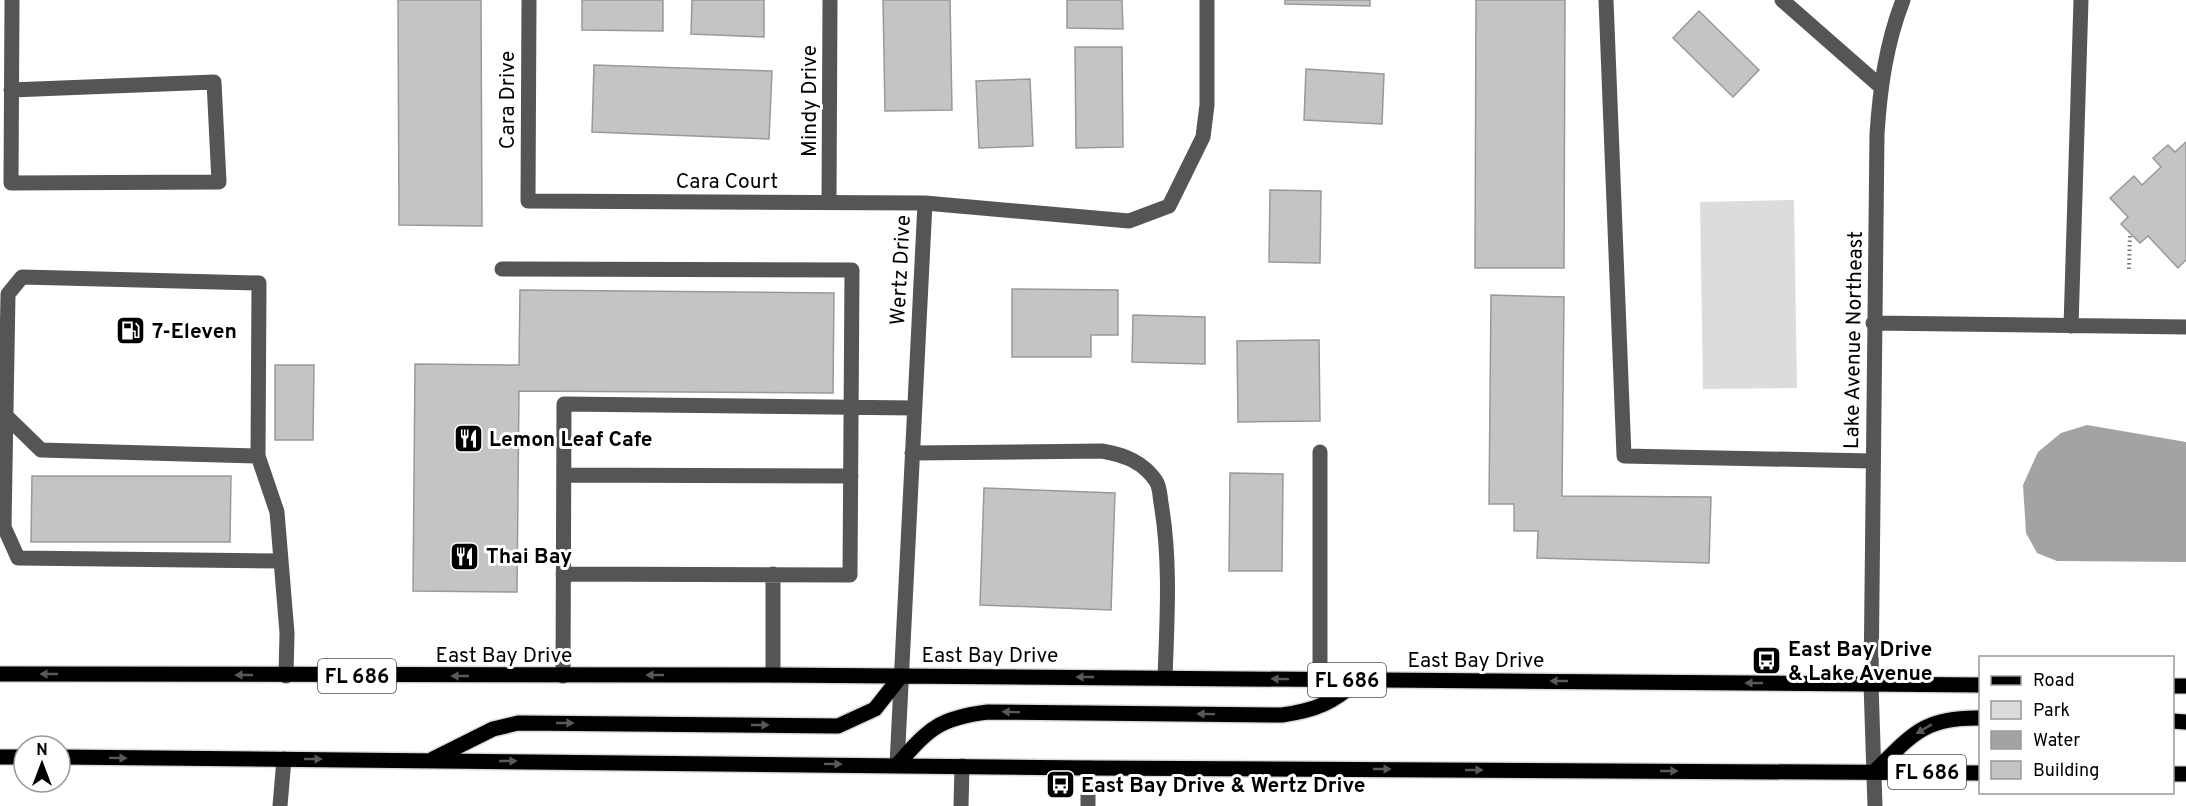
<svg xmlns="http://www.w3.org/2000/svg" width="2186" height="806" font-family="Overpass,sans-serif">
<style>
.green{fill:#dcdcdc}
.water{fill:#a3a3a3}
.building{fill:#c4c4c4;stroke:#999;stroke-width:1.5}
.lines{fill:none;stroke-linecap:round;stroke-linejoin:round}
.major-casing{stroke:#dbdbdb;stroke-width:18}
.path{stroke:#777;stroke-width:4;stroke-dasharray:1.5 3;stroke-linecap:butt}
.minor{stroke:#555;stroke-width:15}
.major{stroke:#000;stroke-width:15}
.oneway{fill:#595959}
.labels{text-anchor:middle;stroke-width:6;stroke-linejoin:round;paint-order:stroke}
.shield{fill:#fff;stroke:#4c4c4c;stroke-width:1.5}
.shield-label{font-size:20px;font-weight:bold;fill:#000}
.street-label{font-size:21px;fill:#000;stroke:#fff}
.poi-label{font-size:21px;font-weight:bold;fill:#000;stroke:#fff;text-anchor:start}
</style>
<rect width="100%" height="100%" fill="#fff"/>
<path class="green" d="M1794 200 1797 388 1703 389 1700 202Z"/>
<path class="water" d="M2087 425 2186 442V562L2057 561 2037 553 2026 533 2023 485 2038 452 2061 433Z"/>
<path class="building" d="M398 0H481L482 226 399 225Z
M582 0H663V31L582 30Z
M692 0H764V37L691 34Z
M883 0H950L952 110 885 111Z
M1067 0H1122L1123 29 1067 28Z
M1285 0H1370V6L1285 4Z
M1476 0H1565L1564 268H1475Z
M1699 11 1759 70 1733 97 1673 38Z
M1075 47H1122L1123 147 1076 148Z
M594 65 772 71 769 139 592 132Z
M1306 69 1384 74 1382 124 1304 120Z
M1030 79 1033 146 979 148 976 81Z
M2186 142V260L2178 268 2148 236 2140 243 2121 224 2128 217 2110 198 2134 176 2142 185 2161 167 2153 158 2168 145 2175 152Z
M1270 190 1321 191 1320 263 1269 262Z
M1012 289 1118 290V335H1091V357H1012Z
M520 290 834 293 833 393 519 391 517 592 413 591 415 364 519 365Z
M1491 295 1564 297 1562 496 1711 497 1709 563 1537 558 1538 531H1514V504H1489Z
M1133 315 1205 317V364L1132 362Z
M1319 340 1320 421 1238 422 1237 341Z
M275 365H314L313 440H275Z
M1230 473 1283 474 1282 571H1229Z
M32 476H231L230 542H31Z
M984 488 1115 493 1111 610 980 605Z"/>
<g class="lines">
<defs>
<path id="major" d="M0 674 773 675 1980 685
M2172 686H2186
M2172 721 2186 722
M0 757H24
M60 757 1088 768 1980 773
M433 759 493 729 518 723 838 726 875 709 901 676
M897 765C929 729 938 718 988 712L1282 715C1317 710 1332 703 1359 680
M1874 772C1912 735 1923 717 1980 718
M2172 774H2186"/>
</defs>
<use href="#major" class="major-casing"/>
<path class="path" d="M2129 269 2130 233"/>
<path class="minor" d="M529 0 528 201 925 203 1129 221 1169 206 1203 137 1207 105V0
M1606 0 1624 456 1872 461
M1782 0 1880 86
M11 90 214 82 219 182 11 183 12 0
M829 202 830 0
M502 269 852 270 850 575 563 574
M1873 323 2186 327
M2071 326 2081 0
M0 414H4L41 450 258 456 277 512 287 633 286 676
M1320 452V680
M912 453 1102 451C1125 455 1143 462 1156 481 1160 487 1160 497 1161 503 1171 561 1167 620 1165 678
M258 456 259 283 22 277 8 294 4 527 18 558 281 561
M564 475 851 476
M773 574V675
M563 676 564 404 914 408
M897 765 925 203
M1088 768V806
M280 806 284 759
M961 806 962 766
M1875 806 1871 684 1877 134C1880 88 1886 44 1903 0"/>
<use href="#major" class="major"/>
</g>
<defs><path id="oneway-solid" d="M-6-.8H1V-3.2L6.5 0L1 3.2V.8H-6Z" transform="scale(1.5)"/></defs>
<g class="oneway">
<use href="#oneway-solid" transform="translate(49 674) rotate(-180)"/>
<use href="#oneway-solid" transform="translate(244 675) rotate(-180)"/>
<use href="#oneway-solid" transform="translate(655 675) rotate(180)"/>
<use href="#oneway-solid" transform="translate(460 676) rotate(180)"/>
<use href="#oneway-solid" transform="translate(1085 677) rotate(-180)"/>
<use href="#oneway-solid" transform="translate(1280 679) rotate(-179)"/>
<use href="#oneway-solid" transform="translate(1559 681) rotate(-180)"/>
<use href="#oneway-solid" transform="translate(1754 683) rotate(-180)"/>
<use href="#oneway-solid" transform="translate(1011 712) rotate(-179)"/>
<use href="#oneway-solid" transform="translate(1206 714) rotate(-179)"/>
<use href="#oneway-solid" transform="translate(565 723)"/>
<use href="#oneway-solid" transform="translate(760 725)"/>
<use href="#oneway-solid" transform="translate(1924 729) rotate(149)"/>
<use href="#oneway-solid" transform="translate(118 758) rotate(1)"/>
<use href="#oneway-solid" transform="translate(313 759)"/>
<use href="#oneway-solid" transform="translate(508 761)"/>
<use href="#oneway-solid" transform="translate(833 764) rotate(1)"/>
<use href="#oneway-solid" transform="translate(1382 769)"/>
<use href="#oneway-solid" transform="translate(1474 770)"/>
<use href="#oneway-solid" transform="translate(1669 771)"/>
</g>
<defs>
<symbol id="fuel-square" viewBox="-11 -11 22 22"><rect x="-9" y="-9" width="18" height="18" rx="4" fill="#000" stroke="#fff"/><path d="M-5.5-6h7V0h2V4h1.3V-2.5L3-4.5l.8-.8L6-3V5H2.5V1h-1V6h-7ZM-4.2-4.7v3.2H.2V-4.7Z" fill="#fff"/></symbol>
<symbol id="restaurant-square" viewBox="-11 -11 22 22"><rect x="-9" y="-9" width="18" height="18" rx="4" fill="#000" stroke="#fff"/><path d="M-5-6h1v4h1v-4h1v4h1v-4h1v5L-1.5 .5V6h-2V.5L-5-1ZM5-6V6H3V1.5H1.5Q1.5-4 5-6Z" fill="#fff"/></symbol>
<symbol id="bus-square" viewBox="-11 -11 22 22"><rect x="-9" y="-9" width="18" height="18" rx="4" fill="#000" stroke="#fff"/><path d="M-5-6H5V4H4V6H2V4H-2V6H-4V4H-5ZM-3.5-4V0h7V-4ZM-3.5 1.2v1.5H-2V1.2ZM2 1.2v1.5H3.5V1.2Z" fill="#fff"/></symbol>
</defs>
<g fill-rule="evenodd">
<use href="#fuel-square" x="114" y="314" width="33" height="33"/>
<use href="#restaurant-square" x="452" y="422" width="33" height="33"/>
<use href="#restaurant-square" x="448" y="540" width="33" height="33"/>
<use href="#bus-square" x="1750" y="644" width="33" height="33"/>
<use href="#bus-square" x="1044" y="768" width="33" height="33"/>
</g>
<g class="labels">
<g class="shield">
<rect x="318" y="659" width="78" height="34" rx="4.5"/>
<rect x="1308" y="663" width="78" height="34" rx="4.5"/>
<rect x="1888" y="755" width="78" height="34" rx="4.5"/>
</g>
<g class="shield-label">
<text x="357" y="683">FL 686</text>
<text x="1347" y="687">FL 686</text>
<text x="1927" y="779">FL 686</text>
</g>
<g class="street-label">
<text transform="translate(507 100) rotate(-90)" y="7">Cara Drive</text>
<text transform="translate(809 101) rotate(-90)" y="7">Mindy Drive</text>
<text x="727" y="188">Cara Court</text>
<text transform="translate(900 270) rotate(-87)" y="7">Wertz Drive</text>
<text transform="translate(1853 340) rotate(-89)" y="7">Lake Avenue Northeast</text>
<text x="504" y="662">East Bay Drive</text>
<text x="990" y="662">East Bay Drive</text>
<text x="1476" y="667">East Bay Drive</text>
</g>
<g class="poi-label">
<text x="152" y="338">7-Eleven</text>
<text x="489" y="446">Lemon Leaf Cafe</text>
<text x="486" y="563">Thai Bay</text>
<text x="1788" y="656">East Bay Drive<tspan x="1788" dy="24">&amp; Lake Avenue</tspan></text>
<text x="1081" y="792">East Bay Drive &amp; Wertz Drive</text>
</g>
</g>
<rect x="1979" y="656" width="195" height="138" fill="#ffffff" stroke="#999999" stroke-width="1.5"/>
<rect x="1991" y="676" width="30" height="9" fill="#000000" stroke="#999999" stroke-width="1.5"/>
<text x="2033" y="686" font-size="18" fill="#000000">Road</text>
<rect x="1991" y="701" width="30" height="18" fill="#dcdcdc" stroke="#999999" stroke-width="1.5"/>
<text x="2033" y="716" font-size="18" fill="#000000">Park</text>
<rect x="1991" y="731" width="30" height="18" fill="#a3a3a3" stroke="#999999" stroke-width="1.5"/>
<text x="2033" y="746" font-size="18" fill="#000000">Water</text>
<rect x="1991" y="761" width="30" height="18" fill="#c4c4c4" stroke="#999999" stroke-width="1.5"/>
<text x="2033" y="776" font-size="18" fill="#000000">Building</text>
<g transform="translate(42 764)"><circle r="28" fill="#ffffff" stroke="#999999" stroke-width="1.5"/>
<path d="M0-4.5L10 22L0 15L-10 22Z" fill="#000000"/>
<text y="-9" font-size="16" font-weight="bold" text-anchor="middle" fill="#000000">N</text>
</g>
</svg>
